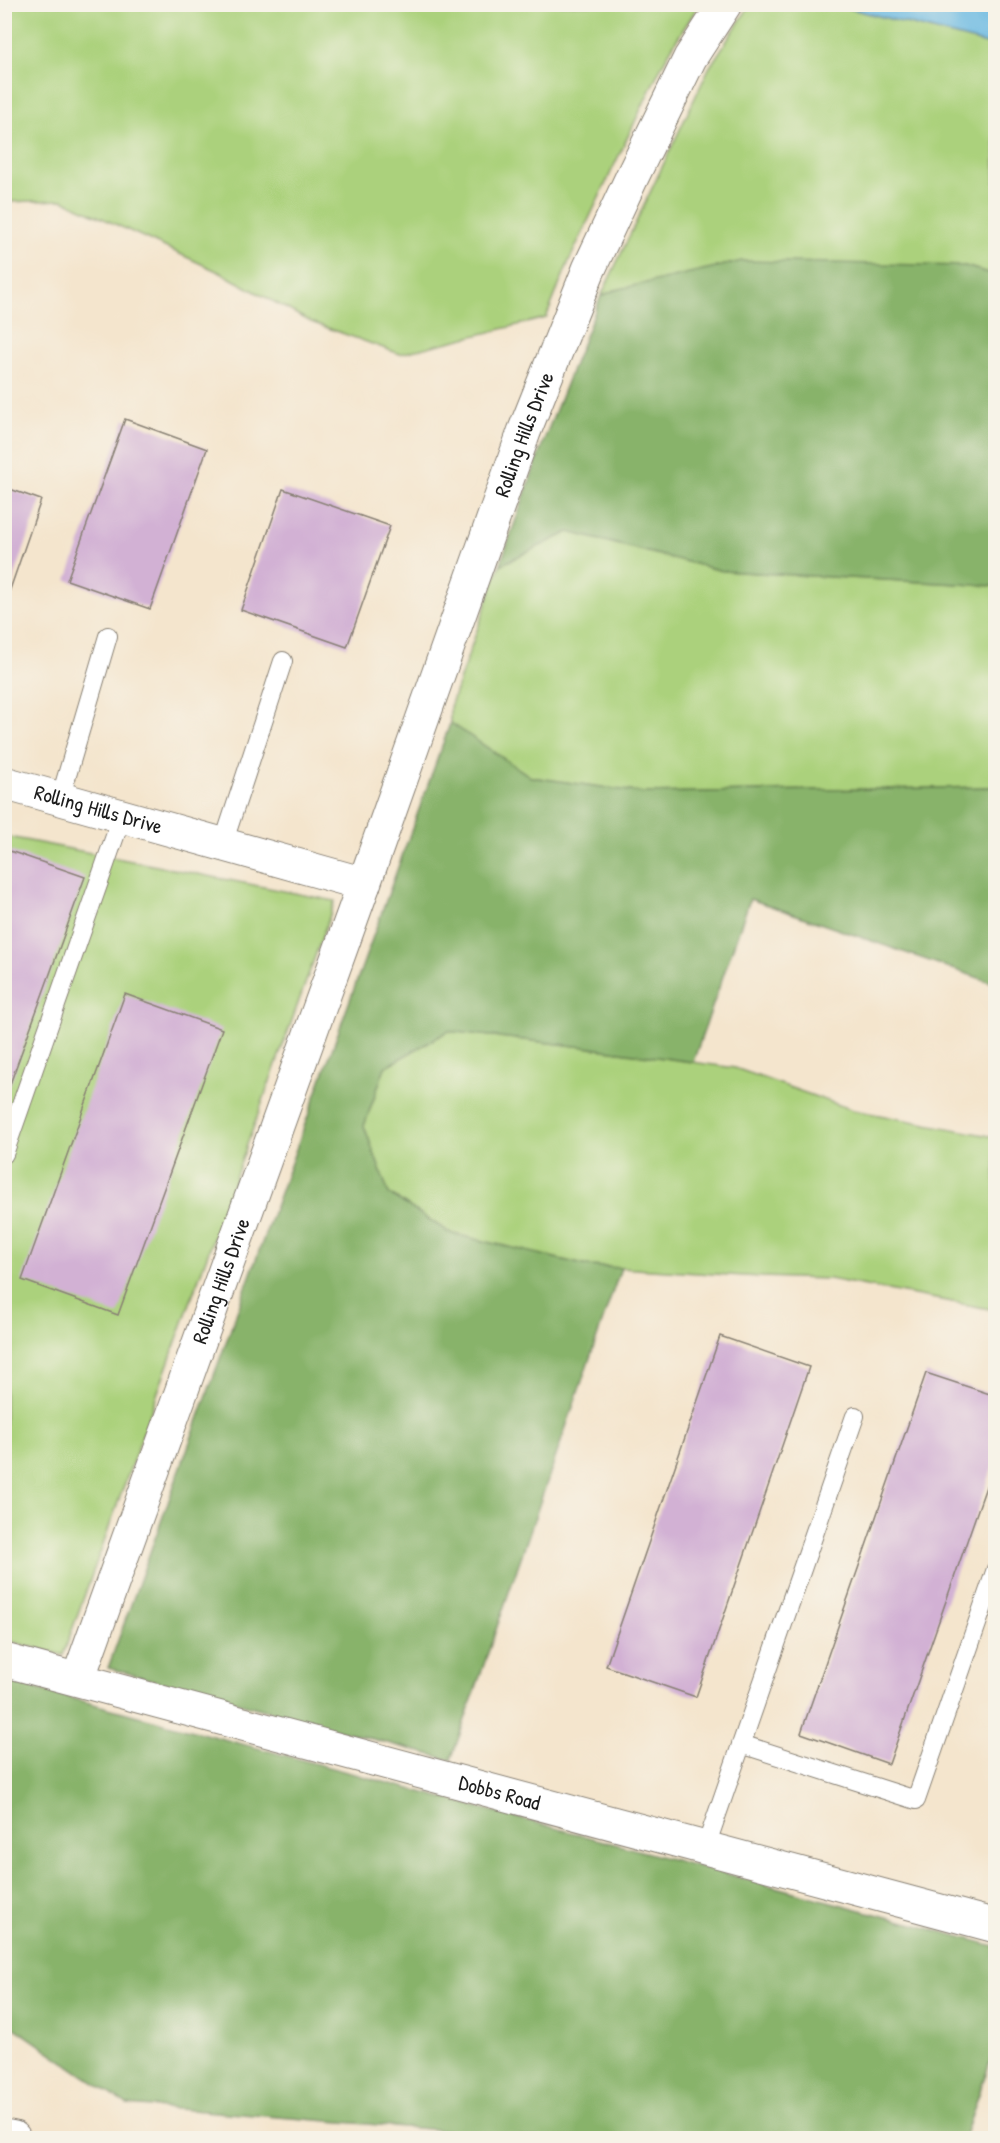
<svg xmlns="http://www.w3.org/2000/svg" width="1000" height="2143" font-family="'Patrick Hand',sans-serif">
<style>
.green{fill:#abd17b;stroke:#64764c;stroke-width:1.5}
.forest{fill:#88b36b;stroke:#526844;stroke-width:1.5}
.water{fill:#66b8e2;stroke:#416a7f;stroke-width:1.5}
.building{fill:#d2b1d4}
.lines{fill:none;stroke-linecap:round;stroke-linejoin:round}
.service-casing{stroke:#888074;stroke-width:20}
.minor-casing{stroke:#888074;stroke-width:35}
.tertiary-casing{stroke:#888074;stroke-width:35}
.service{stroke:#fff;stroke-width:18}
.minor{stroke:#fff;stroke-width:33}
.tertiary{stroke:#fff;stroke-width:33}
.labels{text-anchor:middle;stroke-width:5;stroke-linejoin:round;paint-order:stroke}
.street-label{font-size:21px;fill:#1c1c1c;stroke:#f7f3e8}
</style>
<rect width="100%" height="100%" fill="#f7f3e8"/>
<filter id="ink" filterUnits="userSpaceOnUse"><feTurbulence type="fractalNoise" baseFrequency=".0167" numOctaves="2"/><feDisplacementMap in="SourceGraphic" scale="12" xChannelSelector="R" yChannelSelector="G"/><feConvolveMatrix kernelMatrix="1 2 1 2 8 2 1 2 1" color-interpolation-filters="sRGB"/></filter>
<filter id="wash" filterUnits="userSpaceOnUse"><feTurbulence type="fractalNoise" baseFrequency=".008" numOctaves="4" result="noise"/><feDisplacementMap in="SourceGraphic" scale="24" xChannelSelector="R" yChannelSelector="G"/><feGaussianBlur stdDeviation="1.35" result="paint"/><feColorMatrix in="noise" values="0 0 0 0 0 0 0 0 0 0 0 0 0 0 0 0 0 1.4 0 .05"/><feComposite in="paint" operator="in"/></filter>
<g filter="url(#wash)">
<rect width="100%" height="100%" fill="#f4e5cd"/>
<path class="green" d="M4 5 5 4 699 5 672 47 658 73 569 261 546 318 400 354 311 322 221 273 63 200 5 202Z
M750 5H836L995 46V275L965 266 615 290 601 296 709 68Z
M569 532 723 571 995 586V787L643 793 531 777 450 723V707L500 565Z
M4 836 335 901 63 1655 5 1640Z
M448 1031 584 1047 735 1068 853 1110 995 1137V1310L829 1279 760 1277 589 1266 450 1233 389 1194 364 1126 385 1067Z"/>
<path class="forest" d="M742 261 965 266 995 275V586L723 571 569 532 500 565 544 440 601 296 615 290Z
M451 721V723L531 777 643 793 995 787 996 984 750 899 693 1062 584 1047 448 1031 385 1067 364 1126 389 1194 450 1233 588 1266 621 1268 451 1760 108 1668Z
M4 1680 995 1946V2047L964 2138H543L127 2105 5 2021Z"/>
<path class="water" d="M836 5H995V46Z"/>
<g id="blocks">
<path class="building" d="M125 419 207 449 150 609 67 580Z
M4 487 41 500 5 604H4Z
M283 489 390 526 347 647 241 610Z
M4 849 85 877 5 1098H4Z
M125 994 222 1029 118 1315 22 1280Z
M720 1336 809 1367 696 1697 606 1666Z
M926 1373 996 1396V1458L889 1764 801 1733Z"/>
</g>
</g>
<g filter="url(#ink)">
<use href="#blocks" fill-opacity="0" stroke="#888074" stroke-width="1.5"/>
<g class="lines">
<defs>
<path id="service" d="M60 799 108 636
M223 844 283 661
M4 1154 122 816
M741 1744 916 1800 996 1569
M705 1849 855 1416"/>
<g id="minor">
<path id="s1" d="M4 783 364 884"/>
<path d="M4 2136 14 2138"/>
</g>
<g id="tertiary">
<path id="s2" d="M4 1660 996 1926"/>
<path id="s3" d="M78 1679 364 884 524 432 589 269 632 177 690 58 725 4"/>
</g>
</defs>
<use href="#service" class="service-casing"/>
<use href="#minor" class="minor-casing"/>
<use href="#tertiary" class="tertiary-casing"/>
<use href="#service" class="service"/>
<use href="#minor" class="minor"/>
<use href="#tertiary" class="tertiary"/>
</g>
</g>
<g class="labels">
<g class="street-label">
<text dy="7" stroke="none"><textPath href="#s3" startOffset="1322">Rolling Hills Drive</textPath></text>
<text dy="7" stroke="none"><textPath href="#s1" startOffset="98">Rolling Hills Drive</textPath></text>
<text dy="7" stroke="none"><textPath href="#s3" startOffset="423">Rolling Hills Drive</textPath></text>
<text dy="7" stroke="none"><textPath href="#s2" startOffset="513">Dobbs Road</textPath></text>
</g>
</g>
<rect width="1000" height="2143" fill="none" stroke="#f7f3e8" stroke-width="24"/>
</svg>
